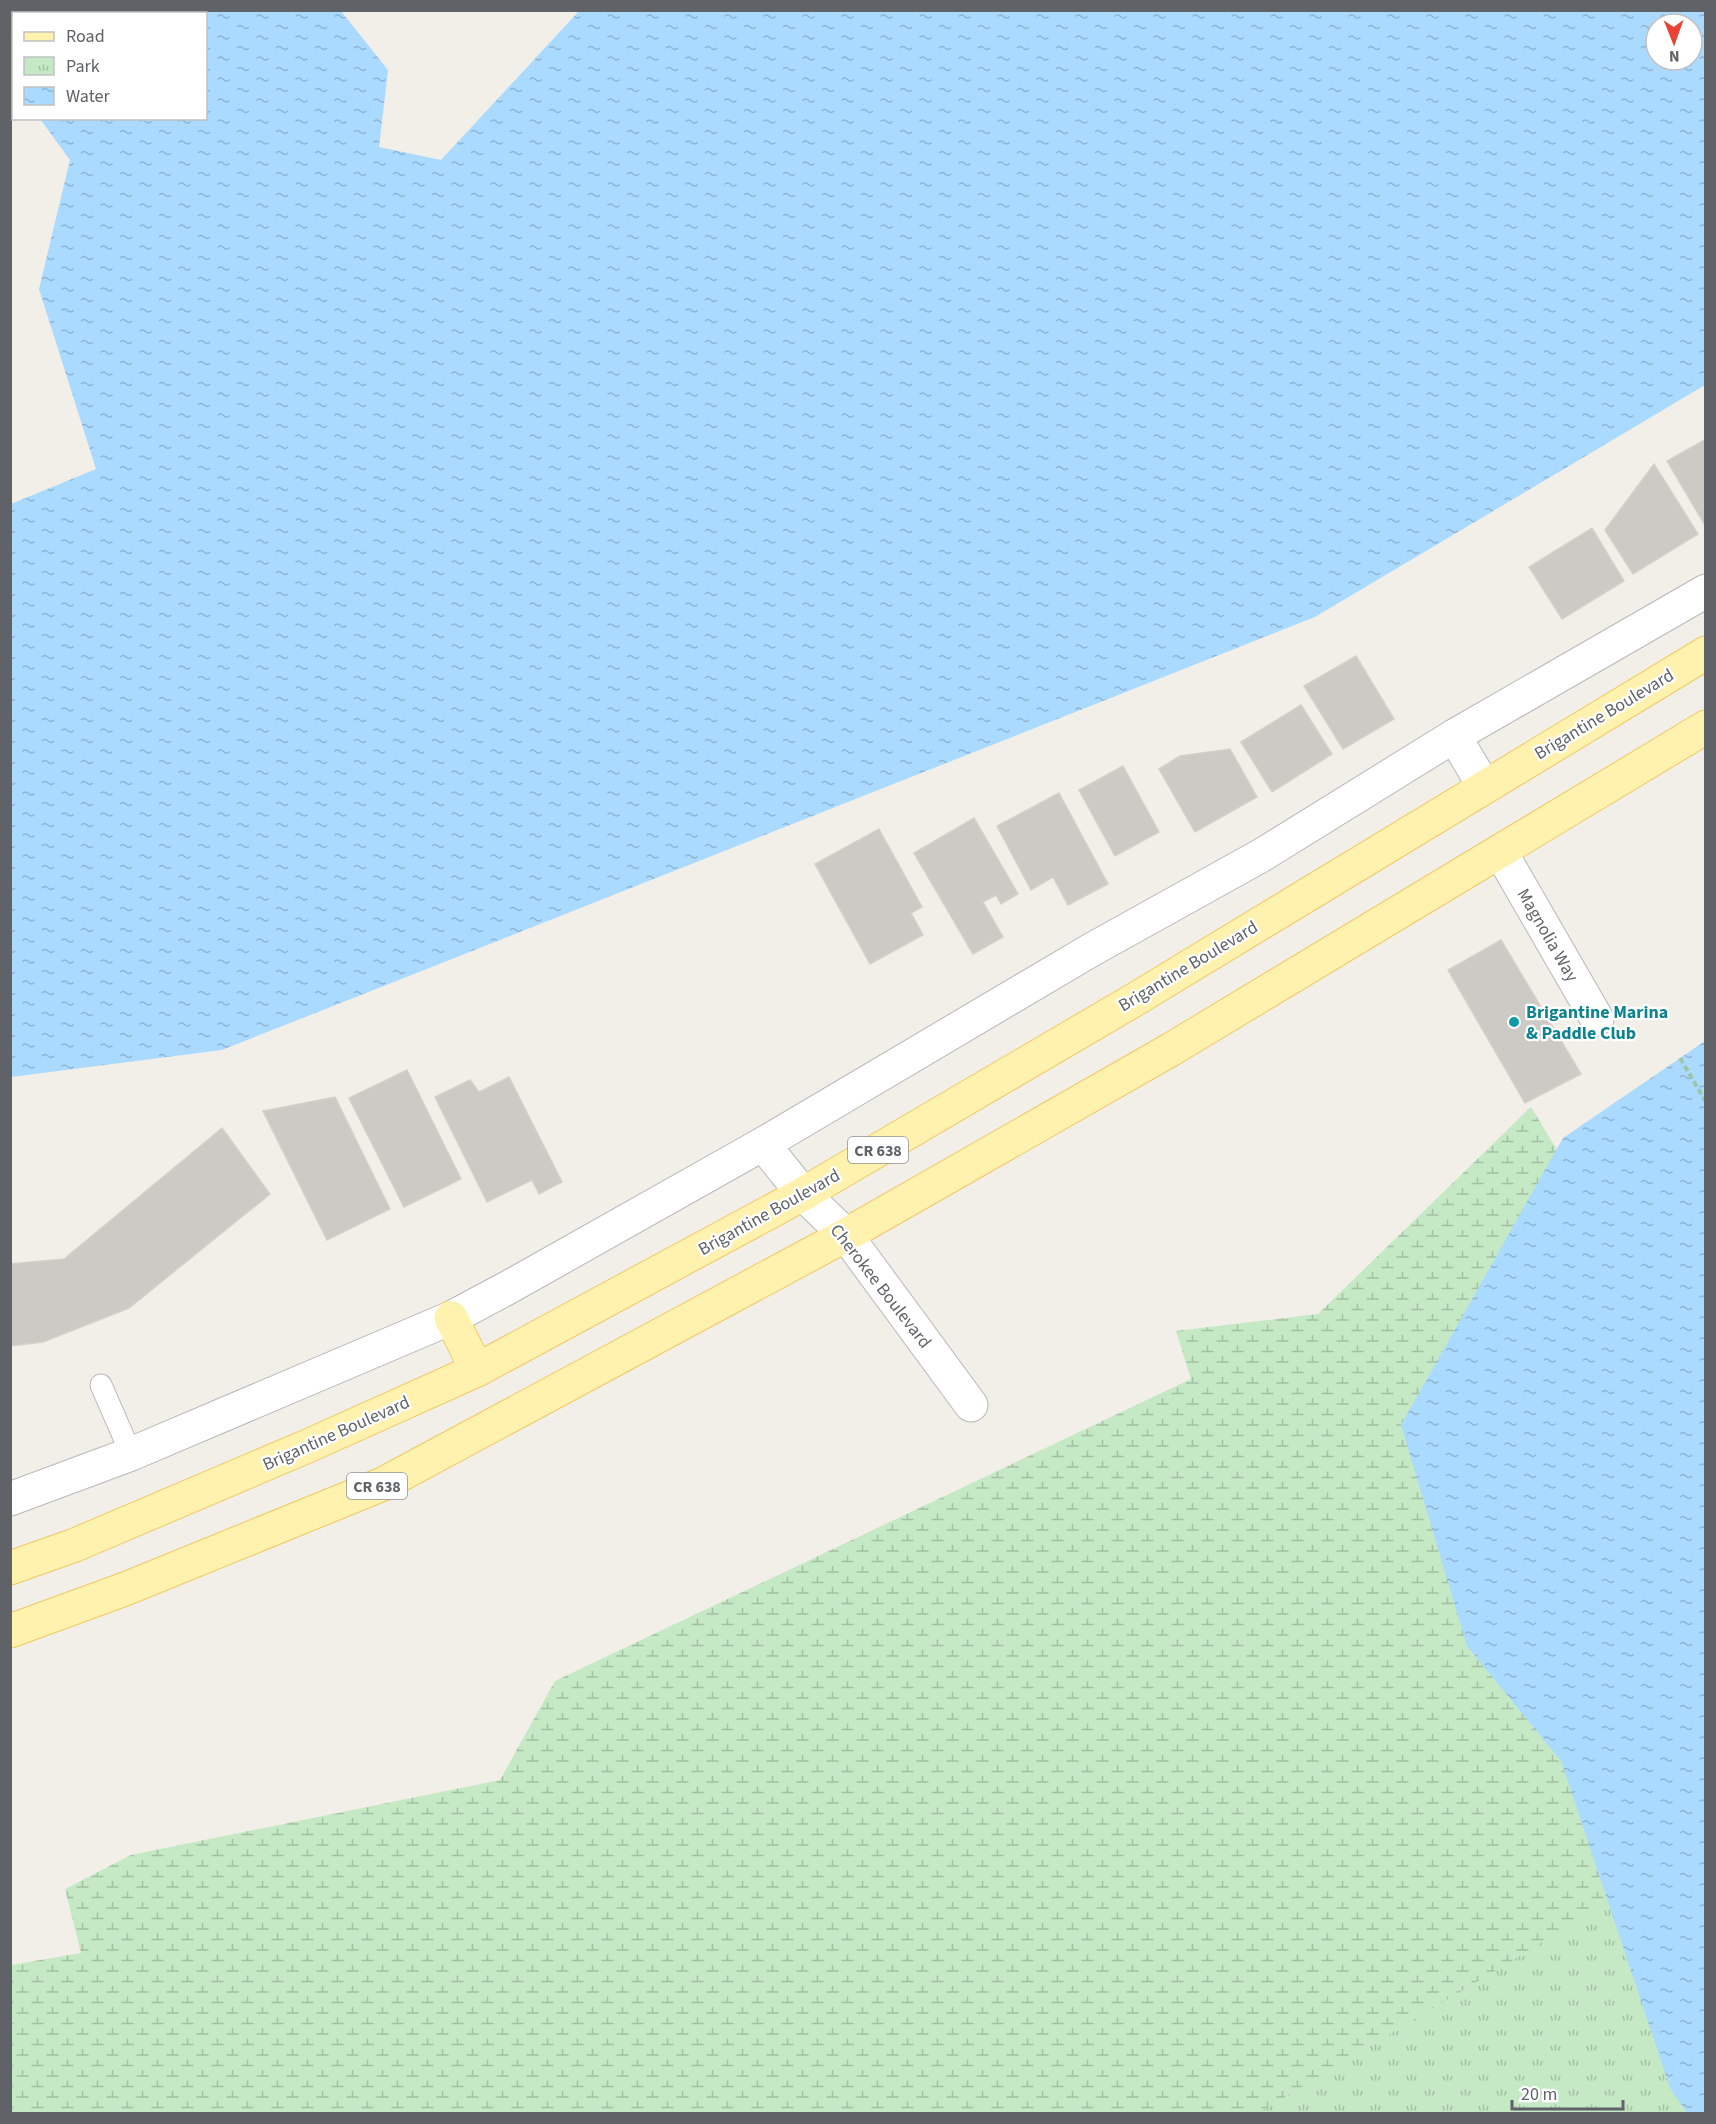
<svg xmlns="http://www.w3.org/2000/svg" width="1716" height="2124" font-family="'Source Sans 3',sans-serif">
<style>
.wetland{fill:url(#wetland-marsh)}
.park{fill:url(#park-tufts)}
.water{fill:url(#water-ripples);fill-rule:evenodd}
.building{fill:#cccac5;stroke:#d6d1c6;stroke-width:1.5}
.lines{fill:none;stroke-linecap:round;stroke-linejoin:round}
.service-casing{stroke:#b5b8bc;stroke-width:23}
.minor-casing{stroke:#b5b8bc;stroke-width:35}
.tertiary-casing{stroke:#b5b8bc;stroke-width:35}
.primary-casing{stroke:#f2c960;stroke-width:35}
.path{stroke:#9cc7a9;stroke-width:4;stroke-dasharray:6 3;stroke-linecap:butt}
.service{stroke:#fff;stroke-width:21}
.minor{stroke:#fff;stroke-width:33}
.tertiary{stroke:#fff;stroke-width:33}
.primary{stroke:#fff2af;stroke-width:33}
.culture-dot{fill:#0f9aa8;stroke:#fff;stroke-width:2}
.labels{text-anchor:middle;stroke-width:4.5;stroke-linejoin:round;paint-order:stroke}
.shield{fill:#fff;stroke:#8f9295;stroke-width:1.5}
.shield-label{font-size:16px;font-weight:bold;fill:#5f6368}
.street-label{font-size:18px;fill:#5f6368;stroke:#fff}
.culture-label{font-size:18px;font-weight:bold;fill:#0d838f;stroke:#fff;text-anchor:start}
</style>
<defs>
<pattern id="wetland-marsh" width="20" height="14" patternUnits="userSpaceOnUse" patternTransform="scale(1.5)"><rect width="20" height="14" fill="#c5e8c5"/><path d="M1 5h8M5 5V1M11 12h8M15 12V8" fill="none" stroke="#a3c0a4"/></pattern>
<pattern id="park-tufts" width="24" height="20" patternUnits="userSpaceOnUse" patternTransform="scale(1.5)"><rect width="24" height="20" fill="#c5e8c5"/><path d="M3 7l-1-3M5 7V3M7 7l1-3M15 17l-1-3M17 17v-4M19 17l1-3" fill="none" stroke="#a3c0a4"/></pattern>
<pattern id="water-ripples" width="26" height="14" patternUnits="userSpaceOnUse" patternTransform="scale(1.5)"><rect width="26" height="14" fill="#aadaff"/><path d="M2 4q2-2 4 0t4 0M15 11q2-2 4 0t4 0" fill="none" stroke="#8eb4d2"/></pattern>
</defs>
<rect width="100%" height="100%" fill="#f1efe8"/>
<path class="wetland" d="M1531 1107 1646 1296 1544 1665 1684 2113 11 2114V1965L81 1953 65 1889 131 1855 500 1780 555 1681 1191 1379 1176 1331 1318 1314Z"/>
<path class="park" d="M1705 1845V2113H1258Z"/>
<path class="water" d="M72 11H341L388 70 379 147 441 160 579 11H1705V385L1315 617 222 1050 11 1077V504L96 469 39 289 70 160 40 119 206 118V14L71 13ZM1656 24H1692V60H1656Z
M1705 1041 1706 2113 1688 2114 1670 2088 1561 1761 1467 1646 1401 1425 1563 1138Z"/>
<path class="building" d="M1706 439V527L1667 461Z
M1654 464 1698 534 1633 574 1605 530Z
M1592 528 1624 581 1562 619 1529 567Z
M1356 656 1394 719 1343 749 1304 686Z
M1301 705 1332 754 1272 792 1241 742Z
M1230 749 1257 797 1195 832 1159 769 1180 756Z
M1123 766 1159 832 1115 856 1079 790Z
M1059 793 1108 884 1068 905 1053 877 1031 890 997 826Z
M974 818 1018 894 1001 904 996 895 983 902 1003 937 973 954 914 853Z
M879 829 922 907 911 913 923 935 870 964 815 864Z
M1501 940 1581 1074 1525 1103 1448 970Z
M407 1070 461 1179 404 1207 349 1098Z
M509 1077 562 1182 539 1194 532 1180 487 1202 435 1097 470 1080 479 1092Z
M335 1097 390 1209 327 1240 263 1111Z
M222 1128 270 1194 129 1308 43 1342 10 1346V1264L64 1259Z"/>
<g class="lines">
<defs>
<path id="service" d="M101 1385 131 1454"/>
<path id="minor" d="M1454 736 1484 786
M1500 851 1597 1019
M763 1144 803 1194 846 1235 971 1405"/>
<path id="tertiary" d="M10 1499 131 1454 451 1318 509 1287 763 1144 1091 950 1262 855 1454 736 1706 591"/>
<path id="primary" d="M451 1318 477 1370
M10 1568 75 1545 310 1445 477 1370 803 1194 1134 1000 1706 653
M10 1631 125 1589 383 1484 846 1235 1170 1050 1706 727"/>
</defs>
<use href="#service" class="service-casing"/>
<use href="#minor" class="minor-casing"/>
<use href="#tertiary" class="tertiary-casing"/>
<use href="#primary" class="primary-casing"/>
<path class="path" d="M1680 1058 1706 1102"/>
<use href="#service" class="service"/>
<use href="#minor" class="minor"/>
<use href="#tertiary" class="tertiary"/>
<use href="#primary" class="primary"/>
</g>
<circle class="culture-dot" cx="1514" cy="1022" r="6"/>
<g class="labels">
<g class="shield">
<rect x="848" y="1137" width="60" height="26" rx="4.5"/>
<rect x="347" y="1473" width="60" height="26" rx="4.5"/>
</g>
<g class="shield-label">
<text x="878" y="1156">CR 638</text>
<text x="377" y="1492">CR 638</text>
</g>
<g class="street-label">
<text transform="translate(1604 714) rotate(-31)" y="6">Brigantine Boulevard</text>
<text transform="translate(1548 935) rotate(60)" y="6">Magnolia Way</text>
<text transform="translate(1188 966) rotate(-31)" y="6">Brigantine Boulevard</text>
<text transform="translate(769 1212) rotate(-29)" y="6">Brigantine Boulevard</text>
<text transform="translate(881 1286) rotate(52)" y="6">Cherokee Boulevard</text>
<text transform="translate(336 1433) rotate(-24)" y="6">Brigantine Boulevard</text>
</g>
<g class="culture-label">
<text x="1526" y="1018">Brigantine Marina<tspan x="1526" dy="21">&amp; Paddle Club</tspan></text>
</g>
</g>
<rect width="1716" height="2124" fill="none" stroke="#5f6368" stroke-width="24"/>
<rect x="12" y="12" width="195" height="108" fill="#ffffff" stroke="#bfc1c3" stroke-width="1.5"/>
<rect x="24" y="32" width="30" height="9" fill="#fff2af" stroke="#bfc1c3" stroke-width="1.5"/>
<text x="66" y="42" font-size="18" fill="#5f6368">Road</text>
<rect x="24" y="57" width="30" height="18" fill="url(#park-tufts)" stroke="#bfc1c3" stroke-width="1.5"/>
<text x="66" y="72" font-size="18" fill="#5f6368">Park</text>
<rect x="24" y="87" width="30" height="18" fill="url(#water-ripples)" stroke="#bfc1c3" stroke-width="1.5"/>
<text x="66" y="102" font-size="18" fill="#5f6368">Water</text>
<g transform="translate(1674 42) rotate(179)"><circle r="28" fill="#ffffff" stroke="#bfc1c3" stroke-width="1.5"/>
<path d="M0-4.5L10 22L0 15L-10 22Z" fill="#ea4335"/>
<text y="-9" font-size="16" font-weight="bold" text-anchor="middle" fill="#5f6368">N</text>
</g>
<path d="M1512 2100v9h111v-9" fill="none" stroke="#5f6368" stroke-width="3"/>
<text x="1521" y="2100" font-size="18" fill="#5f6368" stroke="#ffffff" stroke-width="4.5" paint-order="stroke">20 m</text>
</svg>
